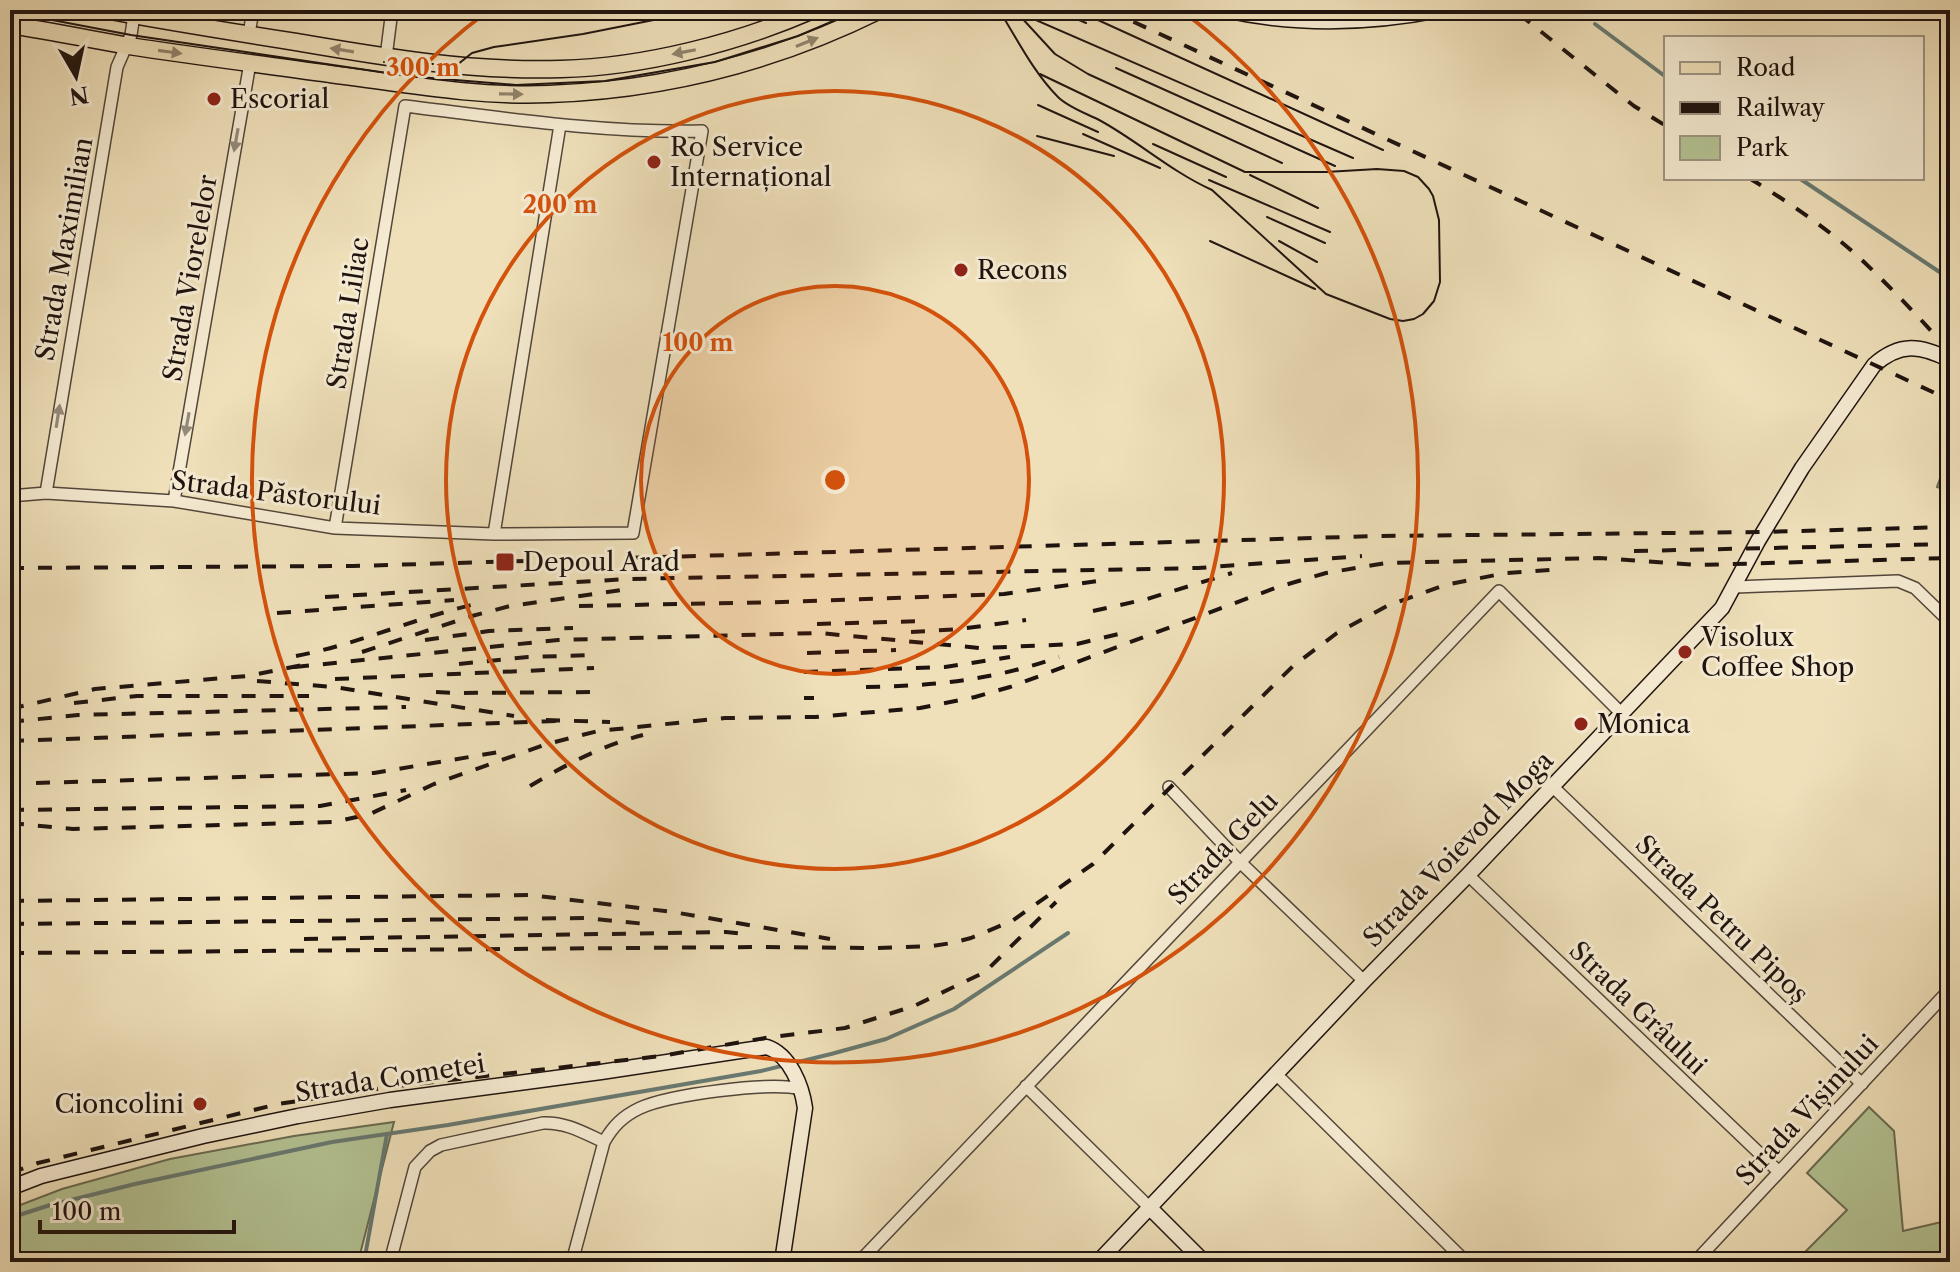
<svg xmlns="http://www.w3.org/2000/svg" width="1960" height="1272" font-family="'Libre Caslon Text',serif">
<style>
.green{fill:#b4c394;stroke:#696b52;stroke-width:2}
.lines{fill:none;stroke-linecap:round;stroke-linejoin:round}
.stream{stroke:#687971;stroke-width:4}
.street-casing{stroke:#52463a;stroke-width:14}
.secondary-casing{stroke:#1e130f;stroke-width:17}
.primary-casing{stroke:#1e130f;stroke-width:19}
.street{stroke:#f5ebd2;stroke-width:11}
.secondary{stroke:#f5ebd2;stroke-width:14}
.primary{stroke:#efe0ba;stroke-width:16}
.tram{stroke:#1e130f;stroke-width:2}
.rail{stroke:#1e130f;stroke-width:4;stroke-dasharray:14 14;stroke-linecap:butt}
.oneway{fill:#91846d}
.oneway2{fill:#948a7a}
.ring{fill:none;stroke:#d4520c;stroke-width:4}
.poi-dot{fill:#8f2418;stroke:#f5ebd2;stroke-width:3}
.labels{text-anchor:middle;stroke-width:6;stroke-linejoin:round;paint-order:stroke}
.poi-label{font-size:26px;fill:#1e130f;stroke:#f5ebd2;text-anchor:start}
.street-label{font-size:26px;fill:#1e130f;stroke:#f5ebd2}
.centre{fill:#d4520c;stroke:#f5ebd2;stroke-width:4}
.ring-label{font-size:24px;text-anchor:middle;font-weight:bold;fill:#d4520c;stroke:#f5ebd2;stroke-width:6;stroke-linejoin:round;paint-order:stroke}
</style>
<rect width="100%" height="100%" fill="#efe0ba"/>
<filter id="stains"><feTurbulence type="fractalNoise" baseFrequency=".0025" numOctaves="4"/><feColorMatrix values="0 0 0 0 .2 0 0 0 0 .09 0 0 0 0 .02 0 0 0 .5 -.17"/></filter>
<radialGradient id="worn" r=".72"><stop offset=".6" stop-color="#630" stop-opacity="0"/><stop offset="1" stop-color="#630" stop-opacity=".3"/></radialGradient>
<path class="green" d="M1950 451V492L1937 487Z
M1869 1107 1894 1131 1903 1231 1950 1220V1262H1803L1801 1256 1847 1210 1807 1173Z
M394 1122 358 1262H42L38 1259 27 1262H10V1209L62 1189 170 1159 294 1136Z"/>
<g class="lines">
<path class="stream" d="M1595 24 1666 77
M1799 178 1950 279
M10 1218 47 1206 135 1184 332 1142 448 1125 761 1071 831 1054 886 1039 954 1009 1068 933
M364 1262 387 1134"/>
<defs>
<path id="street" d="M249 34 253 10
M386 57 392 10
M46 493 117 67 131 35 134 15
M10 496 46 493 174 501 335 528 494 534 633 533 702 131C601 133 504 118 405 106L335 528
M174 501 250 63
M494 534 560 125
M1735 587 1898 581 1915 588 1950 622
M1552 786 1862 1084
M1169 787 1240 862 1364 981
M1468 875 1779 1172
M1276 1074 1466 1262
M1026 1086 1149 1207
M390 1262 415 1167 430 1151 441 1145 543 1123C566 1122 584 1133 604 1142 613 1126 623 1116 640 1108 669 1095 770 1081 801 1089
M572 1262 604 1142
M859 1262 1499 591 1622 714
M1695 1262 1950 989"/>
<path id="secondary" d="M1225 10C1296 26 1369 24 1440 10
M10 1188 41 1176 203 1136 298 1116 390 1100 601 1072 767 1047C790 1055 802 1086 805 1108L782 1262
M1149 1207 1204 1262
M1098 1262 1364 981 1468 875 1722 608 1758 541 1802 468 1874 365C1900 342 1921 345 1950 360"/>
<path id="primary" d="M105 10C169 22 232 32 296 42 383 57 472 72 561 69 644 67 737 43 813 10
M10 25C50 31 89 39 129 46 201 57 273 66 345 76 412 85 480 97 549 94 664 90 777 61 880 10"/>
</defs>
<use href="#street" class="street-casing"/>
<use href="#secondary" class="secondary-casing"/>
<use href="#primary" class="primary-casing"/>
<use href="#street" class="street"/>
<use href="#secondary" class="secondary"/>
<use href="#primary" class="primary"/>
<path class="tram" d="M999 10C1017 39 1034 73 1058 97 1069 108 1088 114 1101 121 1139 142 1172 172 1212 190L1326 294 1390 319 1403 321 1414 319 1423 314 1434 301 1440 282 1439 220 1433 196 1429 189 1418 177 1404 171 1377 169 1326 172H1245L1040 74
M1056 10 1086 23
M1076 10 1383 150
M1262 10C1309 17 1356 14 1403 10
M1015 11 1353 158
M10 12 131 35 407 76 516 85 605 81 715 62 798 36 859 10
M1020 16 1055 54 1088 74 1282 163
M384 62 457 65 472 53 494 47 583 34 704 10
M1116 68 1335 166
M1038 105 1098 132
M1083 134 1160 168
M1037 136 1114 156
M1153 144 1226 177
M1250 175 1318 208
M1209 180 1330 232
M1267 217 1325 243
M1210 241 1315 289
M1279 241 1317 262"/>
<path class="rail" d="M1108 10 1950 400
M1519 14 1634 106 1666 126
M1749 178C1790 203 1830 230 1864 262 1894 291 1923 321 1950 352
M1634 551 1950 544
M10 568 353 566 1380 536 1763 532 1950 527
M325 597 628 579 1198 568 1362 556
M579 606 782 602 1004 594 1098 581
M1093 611 1147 599 1232 573
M277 613 454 600
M817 624 926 621
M911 632 960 629 1026 620
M425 640 489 631 573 628
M362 652 472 616 510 606 622 590
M807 653 896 650
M296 656C359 644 417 617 480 603
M459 664 528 657 594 655
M295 667 558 640 819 633 980 648 1077 644 1131 631
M804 672 945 667 1010 657
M335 679 594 668
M257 681 334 687 514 716
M866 687C935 686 993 680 1059 657
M436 692 455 693 596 692
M804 698H814
M74 703 137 696H309
M10 709 95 689 247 676 303 665
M546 720 610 722
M10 722 78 715 406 707
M10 741 556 721
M36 783 374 773 499 752
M530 786C565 765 603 745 643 735
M10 810 320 806 406 790
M10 823 73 829 334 822 370 814 434 784 547 744 598 731 725 718 815 717 920 708 975 697 1010 687 1278 587 1326 573 1386 563 1599 558 1698 565 1950 558
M10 901 530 895 673 912 830 939
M10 924 585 918 646 924
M304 939 726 932 744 934
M10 953 754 947 877 948 932 946 952 943 971 938 1012 921 1093 864 1293 666 1337 633 1387 606 1445 585 1506 573 1550 570
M10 1173 38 1163 278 1104 389 1087 661 1056 765 1038 845 1028 914 1006 985 972 1056 902"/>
</g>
<defs><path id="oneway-solid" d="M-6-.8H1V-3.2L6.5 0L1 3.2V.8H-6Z" transform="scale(2)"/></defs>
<g class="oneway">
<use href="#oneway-solid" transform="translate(807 42) rotate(-22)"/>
<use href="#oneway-solid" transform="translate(342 50) rotate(-171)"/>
<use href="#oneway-solid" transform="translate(170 52) rotate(8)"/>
<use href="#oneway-solid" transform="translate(684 52) rotate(169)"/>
<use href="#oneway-solid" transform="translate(511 94) rotate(1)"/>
</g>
<g class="oneway2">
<use href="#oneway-solid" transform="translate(236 140) rotate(100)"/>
<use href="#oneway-solid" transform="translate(58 416) rotate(-81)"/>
<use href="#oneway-solid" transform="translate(187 424) rotate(100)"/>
</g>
<circle cx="835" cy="480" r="194" fill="#d4520c" fill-opacity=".12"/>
<g class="ring">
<circle cx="835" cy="480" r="194"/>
<circle cx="835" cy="480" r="389"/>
<path d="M1182 11A583 583 0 1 1 488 11"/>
</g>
<g class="poi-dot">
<circle cx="214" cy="99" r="8"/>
<circle cx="654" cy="162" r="8"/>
<circle cx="961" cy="270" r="8"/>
<rect x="495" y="552" width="20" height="20" rx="4"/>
<circle cx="1685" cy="652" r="8"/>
<circle cx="1581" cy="724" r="8"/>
<circle cx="200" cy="1104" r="8"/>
</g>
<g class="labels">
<g class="poi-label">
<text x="230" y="108">Escorial</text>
<text x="670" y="156">Ro Service<tspan x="670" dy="30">Internațional</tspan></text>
<text x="977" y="279">Recons</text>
<text x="523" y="571">Depoul Arad</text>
<text x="1701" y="646">Visolux<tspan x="1701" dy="30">Coffee Shop</tspan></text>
<text x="1597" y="733">Monica</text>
<text x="184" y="1113" text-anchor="end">Cioncolini</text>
</g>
<g class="street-label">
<text transform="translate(64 249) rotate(-80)" y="9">Strada Maximilian</text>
<text transform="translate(190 278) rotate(-80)" y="9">Strada Viorelelor</text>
<text transform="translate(348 313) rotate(-81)" y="9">Strada Liliac</text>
<text transform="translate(276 493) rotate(7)" y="9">Strada Păstorului</text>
<text transform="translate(1223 848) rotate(-46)" y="9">Strada Gelu</text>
<text transform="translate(1458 849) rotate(-46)" y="9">Strada Voievod Moga</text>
<text transform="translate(1722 919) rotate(44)" y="9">Strada Petru Pipoș</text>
<text transform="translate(1638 1008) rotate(44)" y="9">Strada Grâului</text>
<text transform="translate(390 1078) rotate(-9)" y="9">Strada Cometei</text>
<text transform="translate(1807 1110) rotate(-47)" y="9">Strada Vișinului</text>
</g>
</g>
<circle cx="835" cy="480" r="12" class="centre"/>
<g class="ring-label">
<text x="423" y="76">300 m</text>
<text x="560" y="213">200 m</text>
<text x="698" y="351">100 m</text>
</g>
<rect width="1960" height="1272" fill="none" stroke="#efe0ba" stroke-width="40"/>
<rect x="12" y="12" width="1936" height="1248" fill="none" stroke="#1e130f" stroke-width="4"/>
<rect x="20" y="20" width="1920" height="1232" fill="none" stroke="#1e130f" stroke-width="2"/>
<rect x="1664" y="36" width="260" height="144" fill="#f5ebd2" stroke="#9f9584" stroke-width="2"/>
<rect x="1680" y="62" width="40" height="12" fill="#efe0ba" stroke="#9f9584" stroke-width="2"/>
<text x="1736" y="76" font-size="24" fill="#1e130f">Road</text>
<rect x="1680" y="102" width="40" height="12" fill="#1e130f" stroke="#9f9584" stroke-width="2"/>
<text x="1736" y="116" font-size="24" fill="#1e130f">Railway</text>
<rect x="1680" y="136" width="40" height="24" fill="#b4c394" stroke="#9f9584" stroke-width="2"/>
<text x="1736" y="156" font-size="24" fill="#1e130f">Park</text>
<g transform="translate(76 76) rotate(171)" stroke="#f5ebd2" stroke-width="6" paint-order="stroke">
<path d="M0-6L14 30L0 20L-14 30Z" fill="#1e130f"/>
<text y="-12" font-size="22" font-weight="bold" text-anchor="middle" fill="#1e130f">N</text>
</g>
<path d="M40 1220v12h194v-12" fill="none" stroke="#1e130f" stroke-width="4"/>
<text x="52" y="1220" font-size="24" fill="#1e130f" stroke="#f5ebd2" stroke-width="6" paint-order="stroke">100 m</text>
<rect width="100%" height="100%" filter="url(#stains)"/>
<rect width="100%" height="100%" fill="url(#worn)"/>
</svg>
